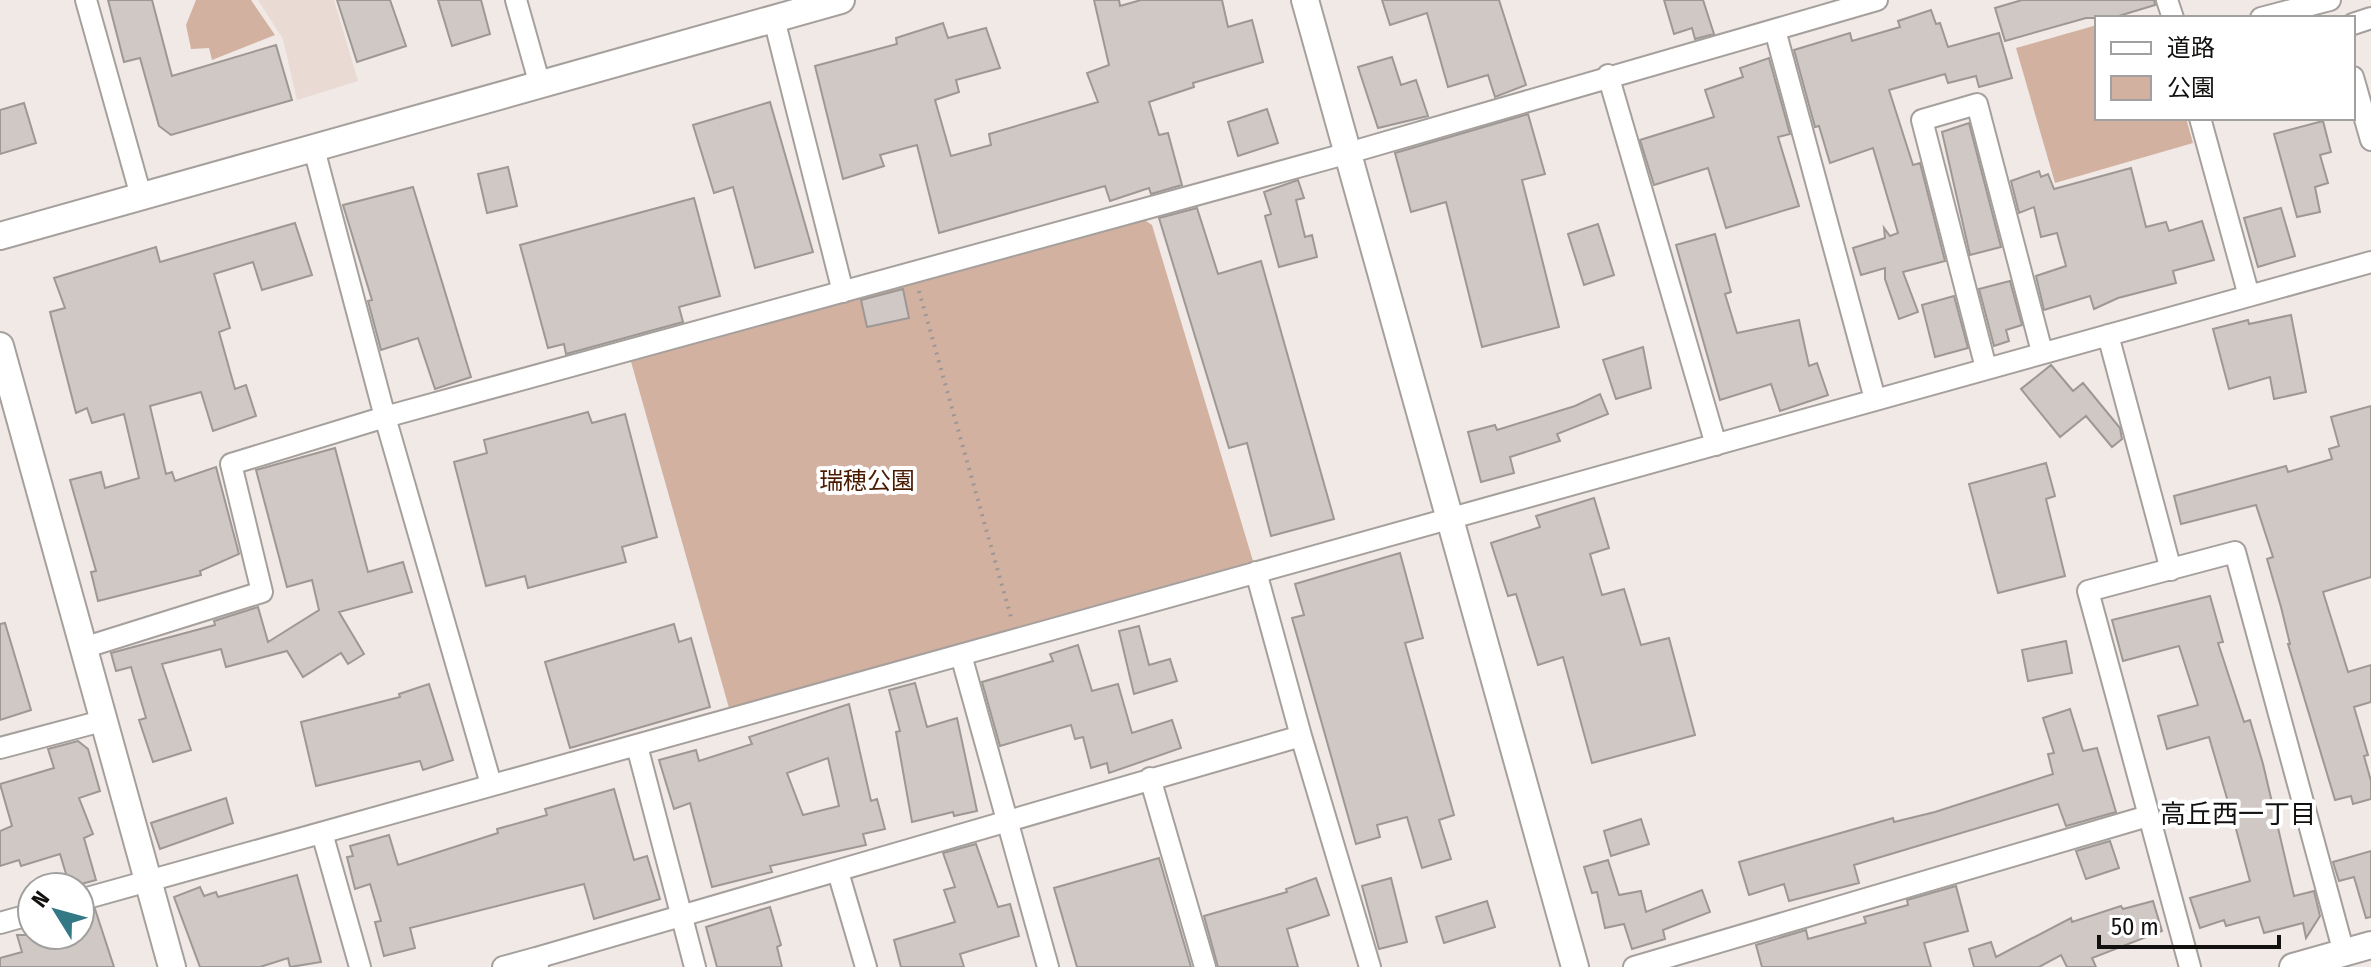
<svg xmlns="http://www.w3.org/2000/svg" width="2371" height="967" font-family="'Fira Sans Condensed','Noto Sans JP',sans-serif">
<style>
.built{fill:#e9dad3}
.green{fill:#d3b1a0}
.building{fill:#cfc8c5;stroke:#9e9895;stroke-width:2;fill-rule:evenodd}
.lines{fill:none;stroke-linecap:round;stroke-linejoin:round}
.minor-casing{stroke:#a6a09d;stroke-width:24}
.tertiary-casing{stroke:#a6a09d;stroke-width:30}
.path{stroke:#9c9794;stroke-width:4;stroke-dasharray:2 6;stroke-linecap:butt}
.minor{stroke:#fff;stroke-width:20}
.tertiary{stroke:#fff;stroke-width:26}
.labels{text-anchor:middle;stroke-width:8;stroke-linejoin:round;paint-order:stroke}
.park-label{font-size:24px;fill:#491b01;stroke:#fff}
.neighbourhood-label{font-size:26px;fill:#131110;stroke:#fff}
</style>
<rect width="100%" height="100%" fill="#f0e9e6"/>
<path class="built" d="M258 0H334L358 81 297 100 283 39Z"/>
<path class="green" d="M196 0H251L275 35 212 60 209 48 191 49 186 25Z
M2097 25V118H2186L2193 143 2055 183 2016 48Z
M1139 216 1152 225 1253 561 729 708 630 358Z"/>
<path class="building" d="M108 0H152L172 76 276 45 292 100 171 135 159 126 140 58 124 62Z
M337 0H390L406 46 357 62Z
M438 0H481L490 34 452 46Z
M1094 0H1119L1120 6 1141 0H1222L1228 27 1252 20 1263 62 1193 83 1194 87 1149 102 1159 135 1168 133 1182 185 1151 194 1149 188 1110 201 1105 186 939 233 917 145 880 155 884 166 843 179 815 66 897 44 896 38 943 23 948 38 986 28 1000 68 956 80 959 92 935 100 951 156 991 145 989 134 1098 102 1087 73 1109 65Z
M1382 0H1499L1526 85 1495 97 1488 75 1448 87 1427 13 1390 25Z
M1664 0H1703L1714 34 1695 39 1692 28 1674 34Z
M2022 0H2154L2155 5 2112 18H2086L2005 41 1995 8Z
M1931 10 1936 24 1940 23 1948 47 1999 33 2012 78 1979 87 1976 76 1948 83 1945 74 1889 90 1913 165 1920 163 1945 261 1903 272 1918 312 1899 319 1885 279V268L1861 275 1853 248 1885 238 1884 228 1890 236 1898 233 1873 148 1830 163 1819 126 1815 127 1794 50 1850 33 1852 41 1900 27 1898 21Z
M1392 57 1401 85 1416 80 1428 116 1378 128 1358 67Z
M1769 58 1790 134 1778 137 1799 206 1726 228 1708 168 1654 185 1640 140 1714 117 1705 90 1743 77 1740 68Z
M770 102 813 252 755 268 733 187 714 193 693 125Z
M24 103 36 143 0 154V110Z
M1267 109 1278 143 1238 156 1228 122Z
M1528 114 1545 174 1522 180 1559 327 1482 347 1446 202 1411 212 1395 153Z
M2323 121 2331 152 2320 155 2328 183 2315 187 2320 212 2297 217 2274 134Z
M1969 123 2001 247 1970 255 1942 132Z
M508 167 517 206 487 213 478 174Z
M2131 168 2146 227 2166 222 2169 231 2202 221 2214 260 2173 271 2176 283 2118 298 2094 309 2090 296 2044 310 2036 276 2066 266 2057 233 2041 237 2034 207 2019 213 2011 181 2039 171 2041 177 2048 174 2054 189Z
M1298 180 1304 198 1296 200 1305 237 1312 235 1317 257 1279 267 1265 216 1271 214 1264 192Z
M413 187 471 377 435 389 418 338 381 350 368 301 372 300 343 205Z
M694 198 720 296 679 307 683 322 566 354 564 344 548 348 520 245Z
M1197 208 1218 274 1261 261 1334 519 1271 536 1247 443 1229 448 1159 218Z
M2281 208 2295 256 2258 267 2244 218Z
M295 223 312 275 262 290 253 262 214 274 230 328 219 332 235 389 246 385 256 416 213 431 201 392 150 406 166 474 172 472 175 481 216 467 239 554 200 571 201 575 98 601 91 572 96 571 70 480 101 472 105 488 139 478 124 414 92 423 87 408 76 413 50 312 65 308 54 278 156 247 160 262Z
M1598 224 1614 275 1584 285 1568 234Z
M1715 234 1731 292 1725 294 1737 333 1799 320 1809 366 1817 363 1828 395 1780 411 1771 384 1720 400 1676 245Z
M2010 281 2022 325 2006 330 2009 341 1994 346 1979 289Z
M903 289 909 318 867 327 861 300Z
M1954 296 1968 348 1935 357 1922 305Z
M2291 315 2306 392 2274 399 2270 377 2229 389 2213 329 2248 320 2249 324Z
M1643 347 1651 388 1616 399 1603 360Z
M2051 365 2073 391 2083 383 2120 428 2122 439 2112 447 2086 416 2060 437 2021 389Z
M1600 394 1608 414 1557 434 1560 441 1510 457 1514 473 1481 482 1468 432 1495 425 1497 430 1575 406Z
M2371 406V577L2323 592 2348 672 2371 665V702L2354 707 2368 755 2364 756 2371 781V799L2353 804 2351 796 2335 800 2288 644H2290L2281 607 2267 559 2273 557 2256 505 2181 524 2174 496 2286 466 2288 472 2332 459 2329 449 2339 446 2331 417Z
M588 412 592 423 625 414 657 537 622 547 626 562 528 588 525 576 486 586 454 462 487 453 484 440Z
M335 448 368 572 403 562 412 592 339 612 364 654 348 664 341 653 303 677 287 651 226 667 221 649 162 664 191 750 153 762 139 720 146 718 131 667 116 671 111 653 215 625 214 621 258 607 268 642 319 610 312 580 287 587 256 470Z
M2046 463 2055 496 2046 499 2065 576 1998 593 1969 484Z
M1594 498 1609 548 1590 554 1602 595 1624 589 1641 645 1669 638 1695 735 1592 763 1563 657 1538 665 1516 594 1508 596 1491 543 1540 527 1536 516Z
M1400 553 1423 638 1405 643 1454 815 1439 820 1451 859 1422 868 1407 817 1377 825 1380 837 1356 844 1292 618 1304 615 1295 584Z
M2210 596 2223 642 2218 643 2244 722 2250 720 2263 764 2294 896 2314 891 2320 916 2306 938 2303 923 2264 933 2259 917 2226 926 2224 920 2200 928 2190 898 2250 881 2236 829 2209 737 2167 749 2158 716 2198 705 2179 646 2123 661 2112 620Z
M5 623 31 710 0 720V624Z
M674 624 679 642 691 638 710 707 570 748 545 662Z
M1139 626 1149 665 1170 659 1177 681 1134 694 1119 631Z
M2066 641 2072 673 2028 681 2022 650Z
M1078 645 1092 691 1118 684 1132 733 1172 720 1181 748 1109 773 1107 763 1091 768 1083 737 1075 739 1071 725 1000 746 982 682 1053 661 1050 654Z
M915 683 927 727 957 718 977 811 954 816 953 812 912 822 896 732 900 731 889 690Z
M429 684 453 760 423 770 420 761 316 786 301 722 400 697 399 694Z
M849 704 871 801 877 799 885 829 863 834 866 845 770 866 772 872 712 887 690 803 674 809 659 760 696 750 699 761 752 744 749 737ZM828 758 839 806 803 815 787 773Z
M2070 709 2083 751 2097 748 2116 812 2066 826 2058 804 1854 865 1859 883 1789 901 1784 884 1749 895 1739 862 1893 818 1894 822 1935 812 2053 774 2048 754 2054 753 2043 718Z
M78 741 88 749 100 791 79 798 93 834 84 838 96 880 70 887 60 854 21 866 19 860 0 866V831L12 826 0 784 54 768 48 749Z
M614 789 634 860 647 856 660 899 594 919 584 884 410 928 415 948 384 956 375 922 381 921 370 884 355 889 347 857 353 856 350 846 389 835 398 865 498 833 497 829 547 815 545 809Z
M226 798 233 823 160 849 151 823Z
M1641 819 1649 844 1611 856 1604 831Z
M2110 841 2119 868 2086 879 2076 851Z
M976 844 998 907 1010 904 1019 936 960 954 964 967H901L894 940 955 922 944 890 955 887 943 853Z
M2371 851V917L2366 918 2354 877 2339 881 2333 862Z
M1159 858 1191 967H1077L1054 888Z
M1608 860 1619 895 1641 891 1646 912 1702 890 1710 912 1663 930 1665 939 1632 949 1624 924 1605 928 1597 892 1592 893 1584 867Z
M297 875 321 962 290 967 288 958 260 967H200L174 897 200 887 204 896 216 892 218 897Z
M1316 878 1329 915 1287 929 1298 967H1218L1204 916 1287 892 1286 889Z
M1391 878 1407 942 1379 949 1362 886Z
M1956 886 1968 931 1924 943 1931 967H1762L1756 945 1806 930 1808 939 1866 923 1864 917 1908 905 1907 900Z
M1487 901 1495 927 1444 943 1436 917Z
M2153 901 2162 931 2092 958 2096 967H2067L2061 955 2039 967H1974L1969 949 1991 942 1996 957 2071 918 2072 922 2121 906 2123 909Z
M770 907 781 945 777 947 782 967H717L706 927Z
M95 909 114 967H0V958L22 952 17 935H80V913Z"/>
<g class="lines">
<defs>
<path id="minor" d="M86 0 141 196
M516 0 540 85
M2167 0 2173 18
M2261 18 2330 0
M774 19 843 292
M2353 24 2371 18
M1775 30 1875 399
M1608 75 1716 445
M2353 77 2371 140
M2200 118 2249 296
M2108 335 2171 570
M1986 368 1922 120 1977 104 2042 352
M1256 572 1301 736
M83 648 262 592 231 464 385 417 314 149
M961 655 1048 967
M637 746 695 967
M0 748 102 721
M1150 778 1205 967
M491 784 385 417 1345 154 1877 0
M322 833 360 967
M838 872 866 967
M80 900 2371 262
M0 923 32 914
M503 967 536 958
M538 967 536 958 1301 736 1370 967
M1634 967 2148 816
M2190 967 2088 591 2235 552 2344 953"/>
<path id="tertiary" d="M1305 0 1575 967
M0 236 841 0
M0 346 172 967
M2293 967 2371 945"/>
</defs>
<use href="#minor" class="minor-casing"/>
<use href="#tertiary" class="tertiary-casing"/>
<path class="path" d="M919 291 1012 621"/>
<use href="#minor" class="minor"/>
<use href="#tertiary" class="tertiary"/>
</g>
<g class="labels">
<g class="park-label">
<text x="867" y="489">瑞穂公園</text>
</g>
<g class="neighbourhood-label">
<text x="2238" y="823">高丘西一丁目</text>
</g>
</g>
<rect x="2095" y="16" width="260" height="104" fill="#ffffff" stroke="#a1a09f" stroke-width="2"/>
<rect x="2111" y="42" width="40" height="12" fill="#ffffff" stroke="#a1a09f" stroke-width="2"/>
<text x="2167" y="56" font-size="24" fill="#131110">道路</text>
<rect x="2111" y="76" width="40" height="24" fill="#d3b1a0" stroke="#a1a09f" stroke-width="2"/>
<text x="2167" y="96" font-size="24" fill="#131110">公園</text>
<g transform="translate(56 911) rotate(307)"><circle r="38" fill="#ffffff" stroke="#a1a09f" stroke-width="2"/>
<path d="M0-6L14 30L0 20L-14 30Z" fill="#337985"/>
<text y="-12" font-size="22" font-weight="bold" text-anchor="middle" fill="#131110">N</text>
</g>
<path d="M2099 935v12h180v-12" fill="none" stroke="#131110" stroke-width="4"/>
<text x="2111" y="935" font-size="24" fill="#131110" stroke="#ffffff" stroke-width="6" paint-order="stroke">50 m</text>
</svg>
